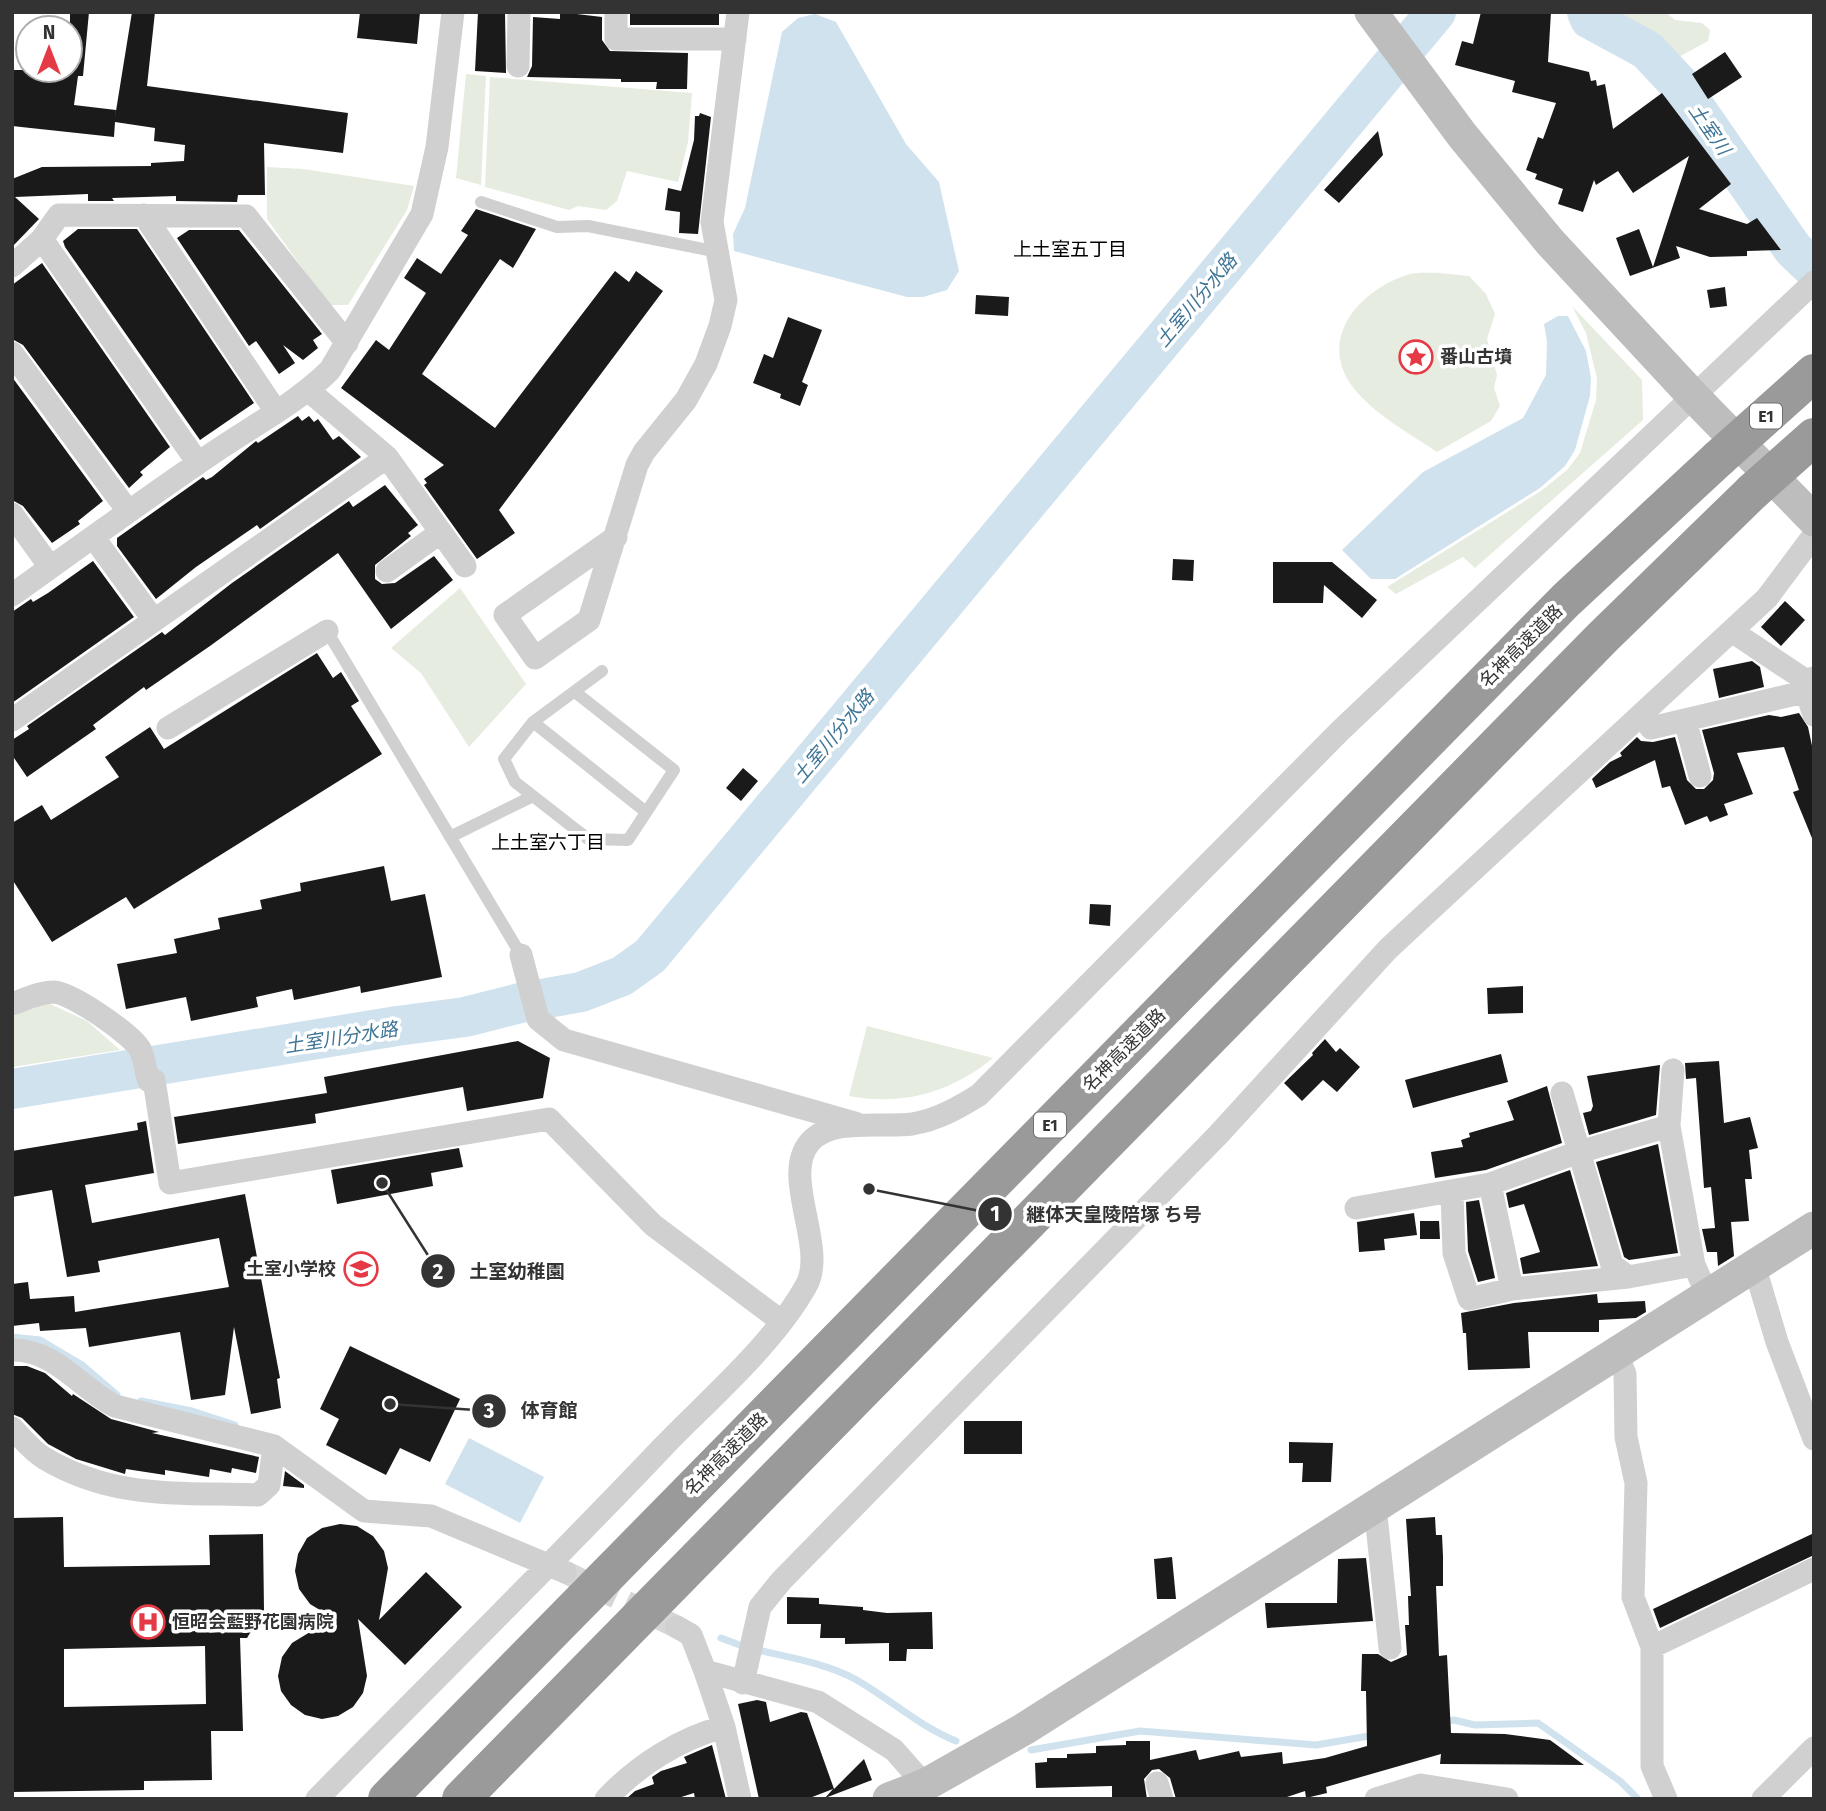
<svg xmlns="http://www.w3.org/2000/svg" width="1826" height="1811" font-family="'Fira Sans','Noto Sans JP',sans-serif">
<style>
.green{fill:#e6ecdf}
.water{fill:#cfe2ee}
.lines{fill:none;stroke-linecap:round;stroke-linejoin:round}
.stream{stroke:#cfe2ee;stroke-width:7}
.river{stroke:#cfe2ee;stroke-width:40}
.building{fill:#1a1a1a;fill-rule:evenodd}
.street-tunnel{stroke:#d6d6d6;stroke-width:23;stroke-dasharray:23 11;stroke-linecap:butt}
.lane{stroke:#d0d0d0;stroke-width:12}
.street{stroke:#d0d0d0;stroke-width:23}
.secondary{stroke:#bdbdbd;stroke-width:33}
.highway{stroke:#9a9a9a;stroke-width:38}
.highway-bridge{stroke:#9a9a9a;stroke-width:38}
.labels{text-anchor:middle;stroke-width:7;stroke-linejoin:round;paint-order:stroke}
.shield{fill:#fff;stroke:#707070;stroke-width:2}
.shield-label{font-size:16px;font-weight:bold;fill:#333}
.poi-label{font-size:18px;font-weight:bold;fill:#333;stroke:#fff;text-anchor:start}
.street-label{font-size:18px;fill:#333;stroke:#fff}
.water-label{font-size:19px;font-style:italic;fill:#3f7597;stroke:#fff}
.neighbourhood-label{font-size:19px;fill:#000;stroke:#fff}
.leader{fill:none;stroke:#333;stroke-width:2.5}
.callout-dot{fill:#333;stroke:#fff;stroke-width:2.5}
.mark-label{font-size:21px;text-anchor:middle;font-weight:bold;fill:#fff}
.callout-label{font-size:19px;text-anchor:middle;font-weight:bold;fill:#333;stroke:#fff;stroke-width:7;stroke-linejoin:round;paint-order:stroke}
</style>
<rect width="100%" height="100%" fill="#fff"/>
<path class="green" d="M1615 12H1665L1675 20 1702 23 1710 30 1708 41 1677 58 1648 35 1615 15Z
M466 74 486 76 481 185 456 178Z
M490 77 692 93 688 142 678 182 627 171 617 201 606 210 578 206 569 210 485 187Z
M267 167 303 169 414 186 407 210 348 305H329L267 219Z
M1439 273 1469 276 1486 294 1495 314 1487 339 1497 375 1494 388 1500 406 1491 421 1437 452C1408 432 1373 414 1352 386 1317 338 1360 290 1407 275 1416 272 1429 273 1439 273Z
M1572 306 1642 380 1643 420 1475 568 1463 557 1396 594 1387 587 1541 491 1567 470 1580 453 1596 400 1597 378 1586 333Z
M460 588 526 684 469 747 421 673 391 648Z
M48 1003 87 1021 120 1050 12 1067V1016Z
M867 1026 993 1058C950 1093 902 1106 849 1096Z"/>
<path class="water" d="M815 14 836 22 906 144 939 182 959 271 947 290 923 297H907L734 251 733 234 745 208 782 32 798 18Z
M1558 316H1568L1586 351 1591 378 1590 396 1575 450 1565 466 1540 488 1395 579H1371L1342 550 1423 472 1523 418 1546 375 1547 342 1544 324Z
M469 1438 544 1477 520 1523 445 1484Z"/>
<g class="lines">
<path class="stream" d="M12 1337 40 1340 82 1365 117 1395
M141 1401 192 1411 235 1425
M721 1638 745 1647
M762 1651C793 1658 827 1664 855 1679 890 1699 919 1726 956 1741
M1441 1722 1454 1720 1475 1725 1538 1723 1620 1781 1638 1799
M1031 1750 1140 1731 1316 1745 1375 1735"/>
<path class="river" d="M1587 12 1590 19 1647 50 1678 83 1793 249 1814 269
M12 1089 397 1026 465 1017 520 1003 581 992 622 976 650 956 1436 12"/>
</g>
<path class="building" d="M70 12H89L83 76H78L74 105 116 110 115 117 132 12H155L147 86 348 113 343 153 264 143 265 195H238L237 202 176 201V196L112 198 114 201H88V194L15 197 39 219 12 247V179L42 167 151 166V163L184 161 185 145 154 141 155 128 115 122 114 137 12 126 14 70H70Z
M360 12H420L417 44 357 38Z
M478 12H505L506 73 475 71Z
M560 12 602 17V40L610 51 688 53 687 89H656L657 82H621V79L527 77 532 66 533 17 560 19Z
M630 12H719V25H630Z
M1481 12H1551L1548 62 1589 72 1591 81 1596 80 1597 86 1605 84 1613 129 1662 93 1731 184 1699 209 1747 224 1757 218 1781 250 1747 251V256L1710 257 1676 246 1680 258 1630 276 1616 238 1639 229 1653 267 1689 156 1633 193 1618 171 1596 185 1594 180 1583 212 1558 204 1563 189 1535 179 1537 174 1526 170 1538 137 1543 139 1556 103 1512 92 1515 81 1455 65 1462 41 1473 44Z
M1725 52 1742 77 1708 99 1692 74Z
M700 113 711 117 698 234 679 233 680 212 665 210 668 188 681 191 694 140 695 116H699Z
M1378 131 1383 155 1339 203 1324 190Z
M476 209 536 229 513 268 500 259 422 374 495 428 615 271 629 282 636 271 663 291 499 510 515 533 477 559 424 485 427 483 424 479 444 465 341 388 376 340 389 350 426 293 404 278 417 258 441 274 468 235 461 231Z
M78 229H137L254 403 200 440 65 247 63 241Z
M189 230H239L322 334 313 340 318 348 303 360 283 345 295 363 279 374 256 341 249 346 177 238Z
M42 263 170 447 140 472 143 475 129 488 23 345 12 339V285Z
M1725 287 1727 306 1710 308 1707 290Z
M976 295 1009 297 1008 316 975 314Z
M788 317 822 330 802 382 808 385 800 406 780 398 781 394 753 383 764 354 773 358Z
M12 377 103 501 78 521 80 524 52 543 23 506 12 500Z
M298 416 302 421 309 416 314 422 318 419 333 440 339 436 361 457 260 529 257 525 196 567 156 599 117 546V538L203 477 206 480 212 477 256 441 258 443Z
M385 485 418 525 408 533 411 536 375 565V579L382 584 395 583 434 556 453 580 391 629 338 553 210 646 146 690 144 687 93 725 96 729 27 777 12 755V740L29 729 27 726 162 632 165 635 232 583 349 501 353 507Z
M1173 559 1194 560 1193 581 1172 580Z
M93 561 134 617 12 703V612L31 599 33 602 48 593Z
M1273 562H1332L1377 600 1362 618 1324 585 1323 603H1273Z
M1785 601 1805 620 1781 646 1761 627Z
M317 653 333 678 341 672 359 701 351 706 382 754 134 909 126 897 52 942 12 879V823L42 805 51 820 119 777 105 757 150 727 164 749Z
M1752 661 1760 667 1764 687 1719 698 1713 669Z
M1799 713 1808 727 1814 755V843L1793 792 1799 790 1784 747 1737 753 1753 794 1724 804 1728 815 1710 822 1707 816 1685 825 1670 786 1662 788 1655 760 1596 788 1592 779 1610 762 1622 756 1620 753 1637 737 1641 741 1653 742 1675 737 1687 780 1696 789H1704L1713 780 1714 773 1702 730 1769 715 1781 717Z
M743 768 758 781 741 801 726 788Z
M384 866 391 901 425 894 442 977 361 993 360 986 294 1000 292 989 256 997 258 1007 191 1021 186 997 126 1009 117 964 177 953 174 939 220 929 218 918 262 909 260 900 301 891 300 883Z
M1090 904 1111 905 1110 926 1089 924Z
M1523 986V1013L1488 1014 1487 988Z
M1325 1039 1336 1052 1340 1048 1360 1067 1337 1092 1323 1080 1302 1101 1284 1083 1313 1055 1312 1053Z
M518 1041 550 1058 543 1098 467 1111 463 1087 315 1114 316 1123 178 1144 174 1117 327 1093 324 1077Z
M1501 1054 1508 1082 1413 1108 1405 1080Z
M1719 1061 1724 1123 1750 1117 1758 1148 1749 1150 1752 1179H1745L1749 1221 1731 1222 1734 1256 1718 1266 1717 1252H1707L1702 1229 1715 1228 1711 1187 1704 1188 1696 1078 1686 1079 1685 1063Z
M1660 1065 1656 1115 1589 1135 1583 1113 1591 1111 1593 1106 1587 1076Z
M1547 1086 1562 1143 1486 1170 1435 1178 1431 1152 1463 1147 1461 1140 1470 1137 1469 1133 1514 1120 1507 1101Z
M146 1121 154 1173 85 1185 92 1223 245 1194 280 1378 277 1379 281 1408 251 1414 234 1327 225 1395 191 1400 180 1332 89 1347 86 1328 40 1331 39 1323 12 1326V1284L28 1282 30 1299 74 1296 75 1312 229 1287 219 1238 98 1261 100 1272 67 1277 52 1190 12 1197V1151L138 1130 137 1123Z
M1658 1144 1678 1253 1629 1260 1624 1257 1596 1162Z
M459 1148 463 1167 431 1173 433 1186 337 1204 331 1170Z
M1570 1170 1598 1266 1523 1274 1520 1258 1540 1252 1524 1204 1509 1208 1506 1193Z
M1479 1200 1495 1278 1478 1282 1468 1251 1466 1202Z
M1414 1213 1417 1235 1384 1239 1385 1250 1359 1252 1357 1222Z
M1420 1221H1439L1440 1239H1420Z
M1597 1294 1598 1303 1645 1301 1646 1312 1636 1318 1599 1320V1332H1528L1530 1368 1468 1370 1466 1333H1463L1461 1313 1514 1303Z
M350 1346 460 1399 430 1462 400 1448 386 1475 326 1445 339 1419 320 1409Z
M12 1366H27L45 1373 72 1396 73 1394 111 1419 159 1432 152 1433 259 1457 256 1473 232 1468 231 1473 210 1469 209 1477 165 1470V1475L126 1469 125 1474 76 1459 48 1444 22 1418 12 1414Z
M964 1421H1022V1454H964Z
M1289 1442 1333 1443 1331 1482H1302L1303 1463H1289Z
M285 1471 304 1485V1488L283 1486Z
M63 1517 64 1567 210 1565 209 1535 263 1534 264 1610 247 1638H240L243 1731H211L212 1780 144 1781V1790L12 1792V1518ZM205 1646 206 1704 64 1707V1649Z
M1435 1517 1436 1535H1442L1443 1556V1586H1436L1439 1656 1447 1655 1451 1733 1505 1734 1550 1740 1584 1765 1440 1764 1441 1754 1326 1787 1327 1793 1306 1798 1305 1791 1281 1799H1176L1170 1778 1159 1769 1152 1770 1144 1779 1147 1799H1112V1786L1036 1788 1035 1763 1047 1762V1758H1067V1754L1096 1753V1746L1126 1745V1741H1150V1760L1196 1750 1199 1760 1239 1751 1241 1757 1282 1752 1283 1764 1325 1758 1367 1746 1366 1691H1361L1362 1654H1378L1391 1662 1407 1655 1405 1625H1409L1408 1596H1411L1406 1519Z
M340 1524 357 1526 373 1536 384 1551 388 1568 379 1620 426 1572 462 1607 405 1665 358 1619 367 1676 363 1693 353 1707 338 1716 322 1719 305 1715 291 1705 281 1691 278 1676 282 1657 292 1643 333 1618 310 1604 299 1589 295 1571 298 1554 307 1538 322 1528Z
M1814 1533V1555L1660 1628 1653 1609Z
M1172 1557 1176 1599H1157L1154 1559Z
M1366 1558 1373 1621 1267 1628 1265 1603H1337L1338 1559Z
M787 1597 819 1598V1604L863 1607V1610L887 1613 932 1612 933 1649H907L906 1661H889V1643L845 1644V1638H820L821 1624H787Z
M757 1700 766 1702 770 1722 801 1712 807 1713 834 1789 864 1759 872 1780 825 1798 833 1789 807 1799H759L738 1704Z
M712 1745 726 1799H695L694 1793 675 1799H626L635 1791 654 1784 652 1777 661 1771 687 1763 684 1757Z"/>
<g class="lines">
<path class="street-tunnel" d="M565 1572 677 1627"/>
<path class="lane" d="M481 202 557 227 588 226 718 252
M327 631 521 955
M575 692 674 770 628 840 588 839 515 782 504 759 533 722 602 671
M533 722 646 812
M450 837 533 796"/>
<path class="street" d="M616 12V39H735
M518 66 519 12
M144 215 275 410
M42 239 198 463
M12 266 42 239 59 215 246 216 347 343
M12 353 128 511
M309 391 387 457 465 566
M12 514 50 567
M616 537 505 615 535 658 589 620 637 465 644 452 686 400 706 364 720 326 726 300 712 222 738 12
M94 538 153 619
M387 571 441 532
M12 595C79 547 145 499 213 453 252 426 297 403 330 370L422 214 437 147 453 12
M1739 636 1802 678 1814 715
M1641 715 1651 728 1808 691 1810 679 1814 678
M12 720 387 457
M1685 720 1700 776
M168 728 327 631
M521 955 538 1019 564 1040 855 1123
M12 1004C26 999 40 992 54 992 72 993 131 1034 140 1049 145 1059 145 1071 149 1081L154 1080 170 1183 549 1119 653 1225 781 1321
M1673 1070 1669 1126 1694 1265
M1562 1093 1612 1265 1628 1277 1694 1265 1707 1294
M1490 1184 1512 1289
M1452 1193 1454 1253 1469 1299 1512 1289 1628 1277
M1356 1208 1490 1184 1579 1152 1669 1126
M1754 1265 1777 1342 1814 1439
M12 1350C55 1349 81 1389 115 1406L274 1446
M1617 1355 1625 1374 1626 1437 1636 1483 1633 1597 1652 1647V1766L1666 1799
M12 1428C22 1438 32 1451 44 1458 114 1500 180 1492 258 1495L269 1485 274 1446 364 1511 431 1516 565 1572
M1375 1506 1390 1648
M677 1627 691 1635 705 1671 818 1702 894 1750 925 1785
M1652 1647 1814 1569
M705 1671 724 1727 740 1799
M743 1683 760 1607 781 1581 1218 1135 1388 949 1767 598 1814 535
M1157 1783 1162 1799
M317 1799C432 1682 549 1567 662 1448 709 1399 773 1345 806 1286 828 1248 780 1176 810 1142 832 1117 881 1128 912 1124 937 1120 958 1108 979 1095L1341 730 1814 282
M606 1799C637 1766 680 1738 724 1727
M1376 1799 1421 1785 1507 1799
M1763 1799 1814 1748"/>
<path class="secondary" d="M1371 12 1462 135 1550 242 1694 397 1814 520
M889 1799 925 1785 1024 1729 1814 1228"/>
<path class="highway" d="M387 1799 1566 600 1719 458
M461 1799 1603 637 1752 492"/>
<path class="highway-bridge" d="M1719 458 1814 373
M1752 492 1814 437"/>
</g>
<defs>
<symbol id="sight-ring" viewBox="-11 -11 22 22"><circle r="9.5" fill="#fff" stroke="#e63946" stroke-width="1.5"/><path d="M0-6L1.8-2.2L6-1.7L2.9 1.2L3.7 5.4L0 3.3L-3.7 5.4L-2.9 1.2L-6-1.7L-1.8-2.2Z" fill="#e63946"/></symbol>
<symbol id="school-ring" viewBox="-11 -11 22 22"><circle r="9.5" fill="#fff" stroke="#e63946" stroke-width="1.5"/><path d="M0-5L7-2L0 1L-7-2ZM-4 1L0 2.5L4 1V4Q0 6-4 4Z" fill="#e63946"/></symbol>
<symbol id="hospital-ring" viewBox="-11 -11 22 22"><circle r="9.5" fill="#fff" stroke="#e63946" stroke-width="1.5"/><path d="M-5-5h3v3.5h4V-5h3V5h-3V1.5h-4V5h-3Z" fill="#e63946"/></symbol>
</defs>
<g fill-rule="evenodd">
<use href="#sight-ring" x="1397" y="338" width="38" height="38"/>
<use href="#school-ring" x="342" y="1250" width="38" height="38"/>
<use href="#hospital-ring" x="129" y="1603" width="38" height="38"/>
</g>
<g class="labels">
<g class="shield">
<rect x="1750" y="403.5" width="32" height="25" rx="5"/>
<rect x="1034" y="1112.5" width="32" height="25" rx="5"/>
</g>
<g class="shield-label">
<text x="1766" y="422">E1</text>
<text x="1050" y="1131">E1</text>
</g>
<g class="poi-label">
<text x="1440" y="363">番山古墳</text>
<text x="336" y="1275" text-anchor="end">土室小学校</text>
<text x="172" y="1628">恒昭会藍野花園病院</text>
</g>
<g class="street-label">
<text transform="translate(1521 646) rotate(-45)" y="6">名神高速道路</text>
<text transform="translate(1124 1050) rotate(-45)" y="6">名神高速道路</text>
<text transform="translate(726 1454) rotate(-45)" y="6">名神高速道路</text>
</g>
<g class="water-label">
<text transform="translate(1710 129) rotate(55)" y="7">土室川</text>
<text transform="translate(1196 300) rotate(-50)" y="7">土室川分水路</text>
<text transform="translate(833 736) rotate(-50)" y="7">土室川分水路</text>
<text transform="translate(341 1037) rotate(-9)" y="7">土室川分水路</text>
</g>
<g class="neighbourhood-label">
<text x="1070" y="256">上土室五丁目</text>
<text x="548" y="849">上土室六丁目</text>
</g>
</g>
<path class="leader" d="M869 1189L995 1214M382 1183L438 1271M390 1404L489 1411"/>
<g class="callout-dot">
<circle cx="869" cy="1189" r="7"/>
<circle cx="382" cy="1183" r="7"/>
<circle cx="390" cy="1404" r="7"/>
<circle cx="995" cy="1214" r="18"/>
<circle cx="438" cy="1271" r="18"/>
<circle cx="489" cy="1411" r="18"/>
</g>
<g class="mark-label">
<text x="995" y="1221">1</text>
<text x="438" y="1279">2</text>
<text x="489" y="1418">3</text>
</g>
<g class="callout-label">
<text x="1114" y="1221">継体天皇陵陪塚 ち号</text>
<text x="517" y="1278">土室幼稚園</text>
<text x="549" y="1417">体育館</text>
</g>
<rect width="1826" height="1811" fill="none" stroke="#333333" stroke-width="28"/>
<g transform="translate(49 49)"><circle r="33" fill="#ffffff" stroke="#adadad" stroke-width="2"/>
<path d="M0-5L12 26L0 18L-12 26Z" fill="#e63946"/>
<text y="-10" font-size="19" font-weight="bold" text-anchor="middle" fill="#333333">N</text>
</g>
</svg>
